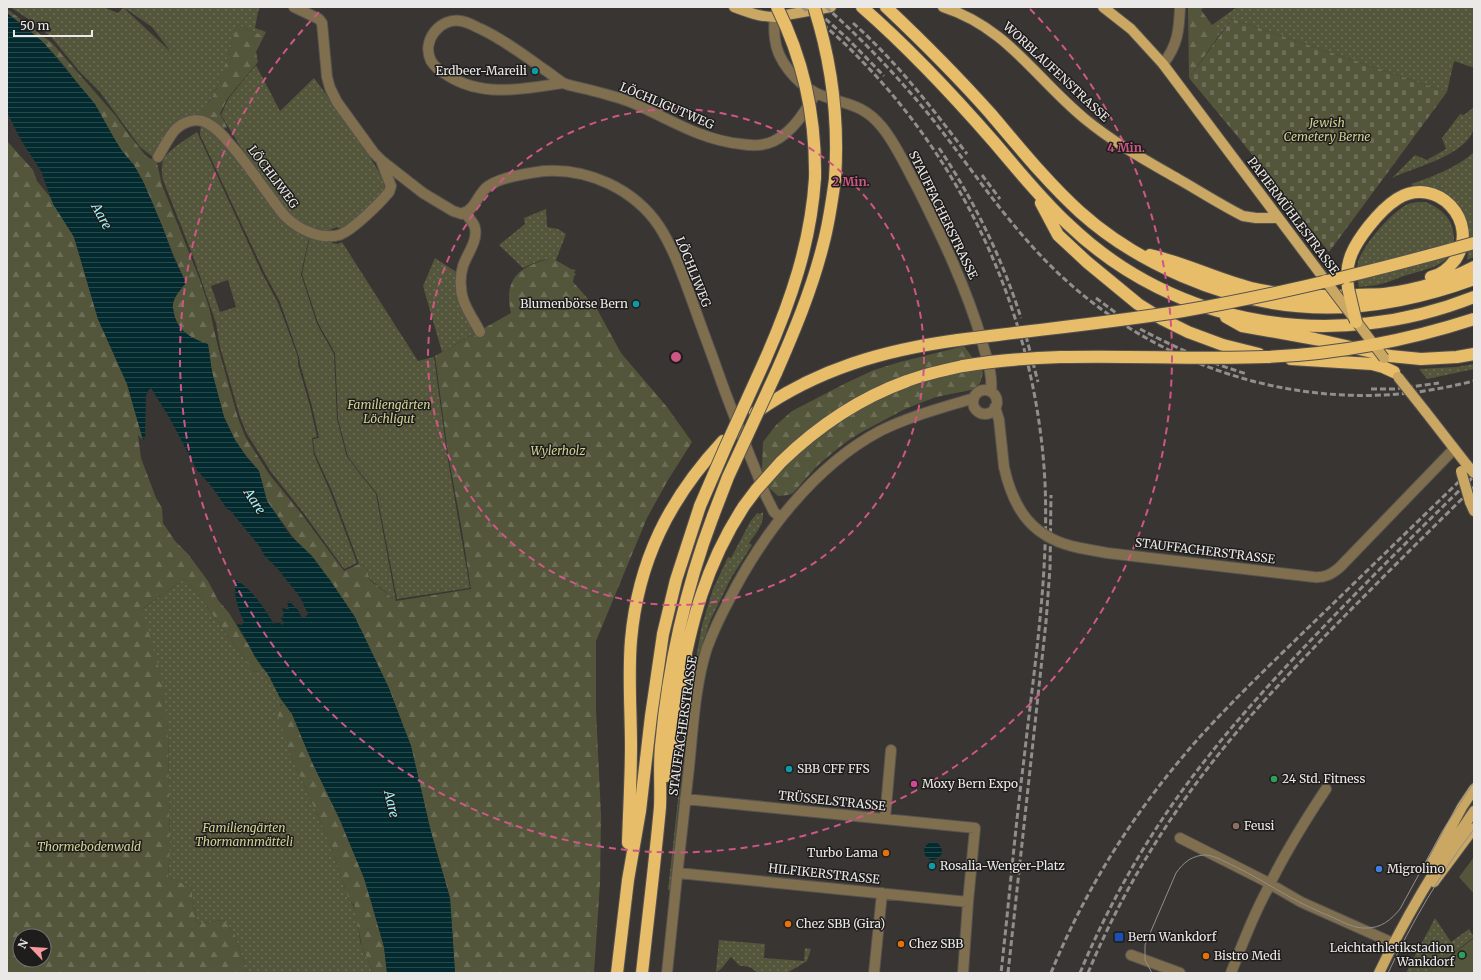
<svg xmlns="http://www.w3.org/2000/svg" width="1481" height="980" font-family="Merriweather,serif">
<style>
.grass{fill:url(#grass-dots);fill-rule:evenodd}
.forest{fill:url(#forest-firs);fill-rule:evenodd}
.cemetery{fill:url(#cemetery-stones)}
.pitch{fill:#54563b}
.water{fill:url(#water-rules)}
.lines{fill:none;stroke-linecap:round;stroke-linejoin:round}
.minor-casing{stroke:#55524f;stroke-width:12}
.major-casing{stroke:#55524f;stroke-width:12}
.highway-casing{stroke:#55524f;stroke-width:14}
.minor{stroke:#806f4f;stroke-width:10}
.major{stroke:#caa763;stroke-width:10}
.highway{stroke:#e7bd6a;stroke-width:12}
.tram{stroke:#918f8c;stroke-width:1}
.rail{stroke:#918f8c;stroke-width:3;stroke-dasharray:6 3;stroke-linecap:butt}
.minor-bridge-casing{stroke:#55524f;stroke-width:12;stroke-linecap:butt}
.major-bridge-casing{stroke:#55524f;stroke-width:12;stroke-linecap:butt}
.highway-bridge-casing{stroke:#55524f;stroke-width:14;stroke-linecap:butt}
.minor-bridge{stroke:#806f4f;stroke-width:10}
.major-bridge{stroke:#caa763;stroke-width:10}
.highway-bridge{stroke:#e7bd6a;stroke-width:12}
.ring{fill:none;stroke:#ce5785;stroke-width:2;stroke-dasharray:7 5}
.culture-dot{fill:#0f9aa8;stroke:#1e1d1c;stroke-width:1.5}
.leisure-dot{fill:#2e9e5b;stroke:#1e1d1c;stroke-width:1.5}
.hotel-dot{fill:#d1479c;stroke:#1e1d1c;stroke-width:1.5}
.education-dot{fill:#8d6e63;stroke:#1e1d1c;stroke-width:1.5}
.food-dot{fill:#e8710a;stroke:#1e1d1c;stroke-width:1.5}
.shop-dot{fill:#3f7fe0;stroke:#1e1d1c;stroke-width:1.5}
.transit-dot{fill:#1a4fb4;stroke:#1e1d1c;stroke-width:1.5}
.labels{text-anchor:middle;stroke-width:3;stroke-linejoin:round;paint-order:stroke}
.poi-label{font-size:12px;fill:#ebe9e7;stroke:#1e1d1c;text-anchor:start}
.street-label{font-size:12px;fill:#ebe9e7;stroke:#1e1d1c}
.park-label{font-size:12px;font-style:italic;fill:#d0d394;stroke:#1e1d1c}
.water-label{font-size:13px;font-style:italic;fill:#a0f4fe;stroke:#1e1d1c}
.centre{fill:#ce5785;stroke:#1e1d1c;stroke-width:2}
.ring-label{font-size:12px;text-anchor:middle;font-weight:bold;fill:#ce5785;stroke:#1e1d1c;stroke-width:3;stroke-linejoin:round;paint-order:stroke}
</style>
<defs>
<pattern id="grass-dots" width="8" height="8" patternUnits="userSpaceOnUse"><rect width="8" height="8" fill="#54563b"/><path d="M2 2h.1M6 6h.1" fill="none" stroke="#6d6e57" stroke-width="1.8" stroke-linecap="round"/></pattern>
<pattern id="forest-firs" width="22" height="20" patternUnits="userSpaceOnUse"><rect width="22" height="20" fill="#54563b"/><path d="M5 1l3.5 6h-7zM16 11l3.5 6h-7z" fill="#6d6e57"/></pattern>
<pattern id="cemetery-stones" width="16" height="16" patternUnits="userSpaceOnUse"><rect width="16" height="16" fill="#54563b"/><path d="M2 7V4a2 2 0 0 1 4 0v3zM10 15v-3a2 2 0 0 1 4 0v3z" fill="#6d6e57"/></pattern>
<pattern id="water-rules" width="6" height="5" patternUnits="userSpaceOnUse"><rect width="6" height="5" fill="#032a2e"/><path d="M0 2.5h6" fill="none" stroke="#28494c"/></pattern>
</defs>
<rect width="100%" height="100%" fill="#383532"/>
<path class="grass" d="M10 7H103L118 13 124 7H260L258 12 255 28 266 32 264 36 237 25 223 73 213 96 203 110 199 120 188 121 153 157 140 147 100 92 79 71 52 38 30 20ZM126 9 152 27 171 52 126 10Z
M1237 7H1474V68L1454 61 1447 92 1232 19 1218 37 1212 25Z
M256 65 280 111 314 78 359 139 385 182C389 196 352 222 342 230L337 227 332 229 329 232 312 230 296 221 283 210 254 169 221 115 228 99Z
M1474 107C1474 113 1475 122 1474 128 1467 156 1413 167 1392 178L1415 155 1427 160 1446 149 1442 138 1460 114 1464 115Z
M201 122H205L276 205 310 233 301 274 317 324 334 354 337 419 347 457 376 494 396 601 370 579 366 567 359 564 332 491 315 454 313 439 319 438 312 406 300 364 299 357 280 302 264 272 200 135Z
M197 132 262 273 278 303 298 357V364L310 406 317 437 312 438 314 455 330 491 357 563 344 569 302 511 271 472 247 434 240 417 220 347 216 323 194 259 163 180C162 174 161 167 163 161 166 151 188 138 197 132ZM228 280 236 307 220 312 211 286Z
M1474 152V257L1467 260 1469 242 1467 227 1423 187 1414 186 1411 184C1434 176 1456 168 1474 152Z
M1426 202C1439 208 1450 215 1453 230 1460 264 1431 268 1407 275 1397 278 1387 283 1377 285 1371 286 1365 286 1359 287 1357 279 1356 270 1358 262 1362 246 1395 207 1411 203 1415 202 1422 202 1426 202Z
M546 209 547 227 558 229 566 234 556 260C546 256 532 264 523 268L499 245 525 224 524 218Z
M310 235 333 240 332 243 338 244 342 242 418 361 434 357 447 454 470 588 397 599 377 494 348 457 338 419 335 353 318 323 302 274Z
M435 258 458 273 477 332 442 352 423 286Z
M1474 364V369L1427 379 1419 369 1456 367Z
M763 512C764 525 756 533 749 543L752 545 731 578 710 621 698 658 683 761 670 890H668L690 691 702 625 713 589 728 557 731 558 750 522 757 513 760 514Z
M184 579 200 597 254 672 258 671 263 669H265L284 703 280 705 289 751 330 843 349 900C360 911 357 933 362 947 365 956 371 963 372 973H247L234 932 223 920 197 924 191 887 168 877 170 850 168 730 141 610Z
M1435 918 1451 942 1469 929 1474 937 1428 973H1406Z
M719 940 765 944 764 958 804 961 805 948 811 949 807 961 787 973H757C752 967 748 966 740 966L731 957C726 962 722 970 716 972Z"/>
<path class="forest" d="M1188 7H1204L1201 10 1212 25 1218 37 1189 78Z
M7 9 52 43 115 115 127 132 138 146 146 156 151 159 158 157 157 163 162 185 200 280 209 307 218 347 238 418 245 436 269 474 300 512 344 571 359 564 366 567 370 580 396 601 471 589 462 531 448 454 435 356 511 313C503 278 520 266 552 258L571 269 576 270 574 272 576 275 574 276 573 282 597 309 621 353 667 407 692 442 668 480 647 518 596 641V710L601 815 600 883 594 973H455L450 898 431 832 411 746 388 686 298 544 267 501 259 471 246 456 235 440 224 417 212 372 208 345C192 339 178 331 174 314 174 311 172 307 173 304 174 296 181 289 186 283 170 250 159 215 143 182 137 170 129 161 121 150 96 114 75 72 42 42 31 31 19 22 7 13Z
M237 25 264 36 256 52 258 62 227 99 220 114 227 127 220 131 199 120C200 110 210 103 214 94 224 72 230 48 237 25Z
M7 141 33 170 37 181 50 197 74 237 98 319 127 384 143 440 138 435 141 458 156 498 162 508 163 523 175 541 188 554 208 581 218 600 229 613 263 669 258 671 254 672 200 597 184 579 141 610 148 629 162 680 168 730 170 850 168 877 191 887 197 924 223 920 234 932 247 973H7ZM20 936H44V960H20Z
M964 346 983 372 981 381 976 389 936 397 905 409 860 433 846 442 831 454 817 466 793 493 788 495 778 496 769 488 762 470 763 442 776 425 792 411 848 382 874 370 900 362Z
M284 703 292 714 312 762 340 820 364 878 384 947 387 973H372L371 967 362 947 354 905 349 900 330 843 289 751 278 715V708Z"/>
<path class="cemetery" d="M1232 19 1447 92 1329 252 1238 137 1189 78Z"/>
<path class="pitch" d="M1474 857V894L1459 877Z
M1474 937V973H1428L1474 938Z"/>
<path class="water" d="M7 13 43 42 95 104 114 138 122 151 134 165 143 181 163 228 173 256 186 283C181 289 174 296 173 304 172 307 174 311 174 314 178 331 192 339 208 344L212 372 224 417 235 440 246 456 259 471 267 501 290 535 312 556 330 580 355 617 388 686 411 746 431 832 450 898 455 973H387L384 947 371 901 364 878 340 820 312 762 292 714 280 698 269 676 255 657 248 643 237 624 242 625 244 622C238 608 233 595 236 580 252 589 264 608 274 624L278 622 283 625 284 622 281 619 284 614 282 608 289 610 287 602 289 601 298 610 302 618 305 617 308 614 300 597 278 569 264 555 260 547 230 510 227 509 212 487 197 470 169 417 151 388 148 391 146 396 145 438 143 440 127 384 98 319 74 237 53 204 41 171 21 140 7 112Z
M924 851a9 9 0 1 1 18 0a9 9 0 1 1-18 0Z"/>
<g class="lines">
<defs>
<path id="minor" d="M294 7 319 19 322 23 327 77 330 88 337 102 350 120 374 153 382 161 423 193 453 211 462 214C474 210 476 199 484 190 494 178 528 173 544 171 588 168 634 189 659 226 675 251 684 279 694 306 702 329 711 352 719 375 733 415 750 456 766 496L774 512 781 518
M775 17C774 24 774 32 775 39 777 60 796 83 816 93 841 105 861 101 882 127 896 144 906 167 917 187 942 237 966 287 982 341 986 357 993 374 991 391
M1163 64C1178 45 1179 30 1180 7
M563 83C524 89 482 98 447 75 441 72 435 67 431 61 421 41 440 17 461 21 468 22 474 26 481 29 504 40 524 55 545 70 551 74 557 79 563 83 570 86 579 87 586 89 602 93 618 97 633 103 669 119 701 140 741 144 753 146 764 146 774 141 794 131 805 111 816 93
M158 157C163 148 168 139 174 131 182 122 196 117 207 123 216 128 223 135 229 143 243 158 254 175 266 191 273 200 279 210 286 217 299 230 322 240 339 235 352 231 380 203 389 192L391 186 382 163
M465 212C468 218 474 222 475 228 478 241 467 254 463 266 461 273 460 280 461 287 461 303 473 318 480 332
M973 402a12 12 0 1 1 24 0a12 12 0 1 1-24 0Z
M995 407 999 420 1004 467
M1080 548 1107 553 1314 577C1325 578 1332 574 1340 567L1454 449
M685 799 975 828 968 902 963 973
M885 819 891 750
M1180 838 1263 880 1301 902 1393 943
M678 873 968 902
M1131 955 1180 973
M667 973C674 904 681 836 689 767 693 728 695 685 707 648 713 632 720 617 728 602 761 536 814 466 880 431 910 416 942 408 974 398
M874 973 882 893
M1231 973C1242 945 1252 918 1266 892 1283 856 1304 822 1326 789"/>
<path id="major" d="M734 7C747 12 760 17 775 17L831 7
M943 7C1008 28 1035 78 1085 119 1114 143 1147 161 1180 180 1201 192 1221 205 1243 216L1256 218H1277
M1103 7 1131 29 1163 64 1325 280
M1425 411 1467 465
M1470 502 1474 511
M1429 868 1462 807 1474 789
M1434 882 1474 828
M1379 973C1406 916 1438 863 1474 811"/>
<path id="highway" d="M862 7C909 48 953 95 994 142 1018 170 1041 199 1068 224 1177 329 1335 352 1474 297
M886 7C922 41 957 76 990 113 1019 147 1047 182 1080 212 1110 239 1145 260 1182 276 1281 319 1373 316 1474 279
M1041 203 1058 235 1087 262 1138 304 1162 319 1188 332 1223 345 1259 354
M1150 255C1185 263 1216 279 1251 288 1285 296 1322 297 1357 295 1366 294 1375 295 1384 294 1415 290 1447 281 1474 267
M1348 287C1344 262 1354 245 1369 226 1377 216 1386 206 1397 199 1437 174 1481 222 1455 260 1449 268 1441 275 1431 277
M1226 317 1242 326 1315 339 1390 356 1421 359 1457 357 1474 354
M1291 359 1372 364 1383 367 1394 372
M765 360C791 301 811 242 815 178
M776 373C794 332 812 289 823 245 829 223 832 201 835 179
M755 413C817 369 884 350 958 340
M781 462C817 427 860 398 907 381 925 374 944 370 963 366
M666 776C671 748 674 719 679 691 690 624 706 564 744 506
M628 843C629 810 631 778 631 746 631 711 628 675 631 640 638 561 669 499 723 441
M617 973 628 880 640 811 651 716 663 634 676 580 700 506
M642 973C648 918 655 862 660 807 661 787 659 767 661 746 668 668 685 590 713 516"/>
</defs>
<use href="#minor" class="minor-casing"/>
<use href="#major" class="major-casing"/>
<use href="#highway" class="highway-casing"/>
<use href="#minor" class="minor"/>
<use href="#major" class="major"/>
<use href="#highway" class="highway"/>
<path class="tram" d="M1152 973 1145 960V945L1176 873C1183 863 1192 855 1206 855 1216 856 1225 862 1234 866 1253 875 1270 886 1288 896 1302 904 1317 911 1332 917 1343 922 1355 929 1367 928 1381 928 1391 920 1400 909L1443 830 1474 782
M1388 973C1412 922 1440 874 1474 829"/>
<path class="rail" d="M802 7C821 23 840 38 857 56 969 169 1037 323 1045 483 1049 575 1034 668 1024 759 1015 830 1009 902 1001 973
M812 7 847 38 884 76
M826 7C865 42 901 80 934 121 970 167 1002 215 1042 257 1133 353 1266 405 1399 394 1424 392 1449 387 1474 381
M853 23C896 61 932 108 967 154
M939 148C974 200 1002 258 1021 318
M982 175 1000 199
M1096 298 1120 316
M1140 329C1174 347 1210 363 1247 374
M1026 336 1038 382
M1371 389H1395L1439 383
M1008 973 1046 622 1050 568 1051 495
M1051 973C1086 887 1136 809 1198 739 1234 699 1274 661 1313 623 1367 571 1420 519 1474 467
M1080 973C1112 896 1155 823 1207 758 1239 717 1275 678 1311 640 1364 584 1419 530 1474 476
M1088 973C1121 893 1167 818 1222 750 1254 710 1290 673 1325 636 1374 586 1424 536 1474 487"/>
<defs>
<path id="minor-bridge" d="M1004 467C1014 512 1034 539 1080 548"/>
<path id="major-bridge" d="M1325 280 1384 358
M1398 377 1425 411
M1467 465 1474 473
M1461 471 1470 502"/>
<path id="highway-bridge" d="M777 7C804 61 816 118 815 178
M814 7C832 63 839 120 835 179
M1348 288 1356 322
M958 340C1033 330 1108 323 1183 311 1281 294 1378 270 1474 243
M963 366C1064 349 1165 361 1266 357 1337 354 1406 341 1474 319
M700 506 726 446 765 360
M744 506 756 490 781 462
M713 516 728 477 776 373"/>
</defs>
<use href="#minor-bridge" class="minor-bridge-casing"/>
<use href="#major-bridge" class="major-bridge-casing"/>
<use href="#highway-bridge" class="highway-bridge-casing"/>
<use href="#minor-bridge" class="minor-bridge"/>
<use href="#major-bridge" class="major-bridge"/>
<use href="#highway-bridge" class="highway-bridge"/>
</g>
<g class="ring">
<circle cx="676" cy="357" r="248"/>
<path d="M1030 9A496 496 0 1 1 322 9"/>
</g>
<g class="culture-dot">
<circle cx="535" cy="71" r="4"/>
<circle cx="636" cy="304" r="4"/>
<circle cx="789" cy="769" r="4"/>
<circle cx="932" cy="866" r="4"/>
</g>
<g class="leisure-dot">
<circle cx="1274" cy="779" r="4"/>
<circle cx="1462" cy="955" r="4"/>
</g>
<circle class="hotel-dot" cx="914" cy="784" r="4"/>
<circle class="education-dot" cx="1236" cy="826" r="4"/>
<g class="food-dot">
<circle cx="886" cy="853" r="4"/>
<circle cx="788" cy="924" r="4"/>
<circle cx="901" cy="944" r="4"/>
<circle cx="1206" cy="956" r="4"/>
</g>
<circle class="shop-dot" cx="1379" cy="869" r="4"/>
<rect class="transit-dot" x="1114" y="932" width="10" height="10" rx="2"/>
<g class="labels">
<g class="poi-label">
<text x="527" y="75" text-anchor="end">Erdbeer-Mareili</text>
<text x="628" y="308" text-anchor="end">Blumenbörse Bern</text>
<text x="797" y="773">SBB CFF FFS</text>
<text x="1282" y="783">24 Std. Fitness</text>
<text x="922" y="788">Moxy Bern Expo</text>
<text x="1244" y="830">Feusi</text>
<text x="878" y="857" text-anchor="end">Turbo Lama</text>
<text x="940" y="870">Rosalia-Wenger-Platz</text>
<text x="1387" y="873">Migrolino</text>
<text x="796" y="928">Chez SBB (Gira)</text>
<text x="1128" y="941">Bern Wankdorf</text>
<text x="909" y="948">Chez SBB</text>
<text x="1454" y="952" text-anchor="end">Leichtathletikstadion<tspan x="1454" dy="14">Wankdorf</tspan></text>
<text x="1214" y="960">Bistro Medi</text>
</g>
<g class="street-label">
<text transform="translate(1056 72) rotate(43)" y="4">WORBLAUFENSTRASSE</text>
<text transform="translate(667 106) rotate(23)" y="4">LÖCHLIGUTWEG</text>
<text transform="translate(273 177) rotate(53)" y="4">LÖCHLIWEG</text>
<text transform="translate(943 215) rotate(64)" y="4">STAUFFACHERSTRASSE</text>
<text transform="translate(1293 216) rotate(53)" y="4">PAPIERMÜHLESTRASSE</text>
<text transform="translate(693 272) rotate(68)" y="4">LÖCHLIWEG</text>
<text transform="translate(1205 551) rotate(7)" y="4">STAUFFACHERSTRASSE</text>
<text transform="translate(683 726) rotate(-82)" y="4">STAUFFACHERSTRASSE</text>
<text transform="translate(832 801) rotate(6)" y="4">TRÜSSELSTRASSE</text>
<text transform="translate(824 874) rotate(6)" y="4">HILFIKERSTRASSE</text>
</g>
<g class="park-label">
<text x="1327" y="127">Jewish<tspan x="1327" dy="14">Cemetery Berne</tspan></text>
<text x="389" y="409">Familiengärten<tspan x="389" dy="14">Löchligut</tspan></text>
<text x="558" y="455">Wylerholz</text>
<text x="244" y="832">Familiengärten<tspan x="244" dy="14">Thormannmätteli</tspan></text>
<text x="89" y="851">Thormebodenwald</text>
</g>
<g class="water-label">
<text transform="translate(102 216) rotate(61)" y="5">Aare</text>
<text transform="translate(255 501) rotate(57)" y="5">Aare</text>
<text transform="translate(392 804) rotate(77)" y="5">Aare</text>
</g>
</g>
<circle cx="676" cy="357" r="6" class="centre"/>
<g class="ring-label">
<text x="1126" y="152">4 Min.</text>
<text x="851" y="186">2 Min.</text>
</g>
<rect width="1481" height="980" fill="none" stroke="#ebe9e7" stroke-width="16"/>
<g transform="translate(32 948) rotate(295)"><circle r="19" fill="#1e1d1c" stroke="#706f6d"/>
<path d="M0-3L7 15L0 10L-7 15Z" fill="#f59b9e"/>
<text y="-6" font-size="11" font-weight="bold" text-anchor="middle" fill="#ebe9e7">N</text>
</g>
<path d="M14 30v6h78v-6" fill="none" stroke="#ebe9e7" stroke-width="2"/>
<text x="20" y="30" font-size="12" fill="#ebe9e7" stroke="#1e1d1c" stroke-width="3" paint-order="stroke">50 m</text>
</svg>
